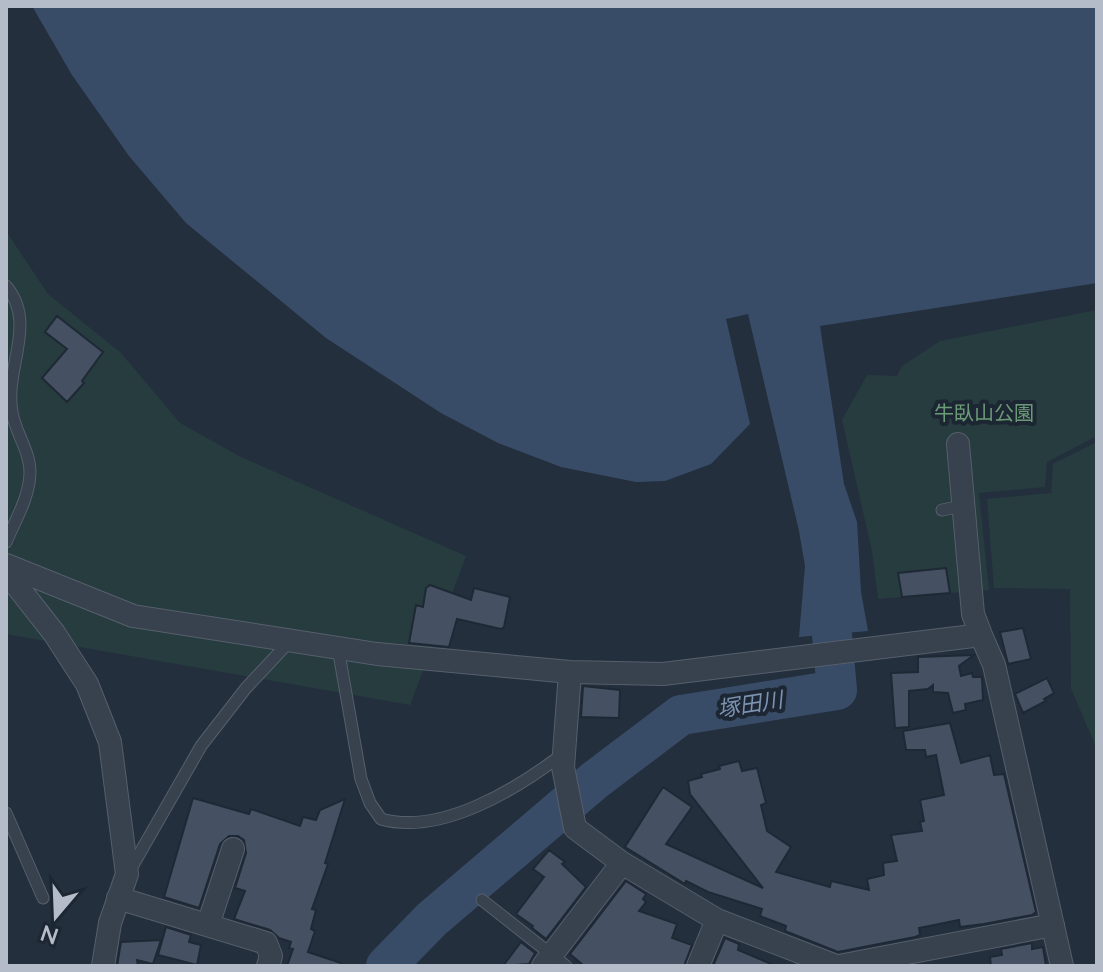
<svg xmlns="http://www.w3.org/2000/svg" width="1103" height="972" font-family="Lato,'Noto Sans JP',sans-serif">
<style>
.green{fill:#263c3f}
.water{fill:#394c67}
.lines{fill:none;stroke-linecap:round;stroke-linejoin:round}
.river{stroke:#394c67;stroke-width:40}
.building{fill:#455162;stroke:#1f2835;stroke-width:2}
.service-casing{stroke:#565f6c;stroke-width:13}
.minor-casing{stroke:#565f6c;stroke-width:24}
.service{stroke:#38414e;stroke-width:11}
.minor{stroke:#38414e;stroke-width:22}
.labels{text-anchor:middle;stroke-width:8;stroke-linejoin:round;paint-order:stroke}
.park-label{font-size:20px;fill:#6b9a76;stroke:#1d2633}
.water-label{font-size:22px;font-style:italic;fill:#7c92b1;stroke:#1d2633}
</style>
<rect width="100%" height="100%" fill="#242f3e"/>
<path class="green" d="M6 231 48 294 121 353 180 423 241 457 466 556 410 705 6 634Z
M1097 310V436L1047 462 1045 487 979 493 989 590 878 599 872 551 842 420 867 375 897 376 902 366 940 341Z
M1097 442V749L1071 689 1070 589 994 588 987 499 1051 493 1053 464Z"/>
<path class="water" d="M32 6H1097V283L820 326 844 484 857 522 861 592 868 631 799 637 805 566 799 531 748 314 726 319 750 424 711 464 665 481 636 482 561 467 498 443 441 413 326 338 186 223 129 156 72 75Z"/>
<g class="lines">
<path class="river" d="M386 966 432 919 595 780 681 715 837 690 827 579"/>
</g>
<path class="building" d="M57 316 103 352 82 381 84 383 67 402 42 378 67 349 45 332Z
M946 568 950 593 902 597 898 573Z
M430 585 471 600 474 588 510 597 504 627 501 629 457 619 449 647 409 643 416 605 423 607 426 588Z
M1023 628 1031 659 1008 664 1000 632Z
M974 655 959 666 961 676 972 673 973 677H982L983 700 965 704 966 710 953 713 948 693 933 692V685L928 689 909 691V727L895 728 891 673 918 672V657Z
M1047 678 1054 693 1044 699 1046 701 1023 713 1015 694Z
M583 686 620 690 619 718 581 717Z
M950 723 961 763 990 755 994 775 1004 774 1036 912 1032 915 984 924 960 927 959 920 919 928 920 935 915 937 838 952 785 931 786 926 760 916 762 909 708 892 686 881 685 884 625 847 663 787 692 807 666 844 763 888 690 794 688 781 702 777 701 774 720 769 719 766 739 761 742 771 757 768 766 803 761 805 767 831 791 847 776 872 830 887 831 881 869 890 867 879 884 875 883 863 897 861 891 835 922 831 920 822 924 821 920 800 944 795 936 755 926 757 925 750H906L903 731Z
M193 798 249 814 251 809 300 826 303 817 316 820 320 810 345 799 325 863 328 864 312 909 316 910 311 929 315 931 308 952 341 963 340 966H287L293 949 289 948 291 942 279 938 270 930 234 919 245 891 235 888 246 853 244 840 238 836H229L220 844 199 908 164 897Z
M549 850 565 862 562 864 586 887 546 939 532 928 533 926 516 914 544 877 533 869Z
M626 881 646 894 643 899 646 902 639 911 677 924 672 938 692 945 684 966H584L570 954Z
M166 927 191 935 189 942 201 945 197 965 158 955Z
M725 938 739 944 738 950 776 966H713Z
M161 940 153 964 137 960 138 966H117L121 942Z
M521 942 535 953 529 964 503 966Z
M1032 943V949L1043 947 1046 966H991L990 957 1002 955 1001 949Z"/>
<g class="lines">
<defs>
<path id="service" d="M6 286C38 323 4 369 12 412 15 432 30 451 30 472 30 496 15 521 6 542
M942 510 962 506
M338 648 361 779 370 803 381 819C441 836 517 789 564 753
M6 813 43 898
M129 872 201 746 246 688 290 641
M482 900 566 966"/>
<path id="minor" d="M958 444 973 614 981 635
M6 565 133 616 377 654 570 672 663 674 981 635 994 665 1062 966
M6 572 54 633 87 684 110 742 127 874 110 923 103 966
M570 672 563 767 575 828 622 863 717 920 836 966
M118 898 266 943 271 956 268 966
M208 925 233 849
M543 966 622 863
M698 966 717 920
M839 966 1053 925"/>
</defs>
<use href="#service" class="service-casing"/>
<use href="#minor" class="minor-casing"/>
<use href="#service" class="service"/>
<use href="#minor" class="minor"/>
</g>
<g class="labels">
<g class="park-label">
<text x="984" y="420">牛臥山公園</text>
</g>
<g class="water-label">
<text transform="translate(750 704) rotate(-9)" y="8">塚田川</text>
</g>
</g>
<rect width="1103" height="972" fill="none" stroke="#b4bcc9" stroke-width="16"/>
<g transform="translate(56 916) rotate(199)" stroke="#1d2633" stroke-width="6" paint-order="stroke">
<path d="M0-6L14 30L0 20L-14 30Z" fill="#b4bcc9"/>
<text y="-12" font-size="22" font-weight="bold" text-anchor="middle" fill="#b4bcc9">N</text>
</g>
</svg>
